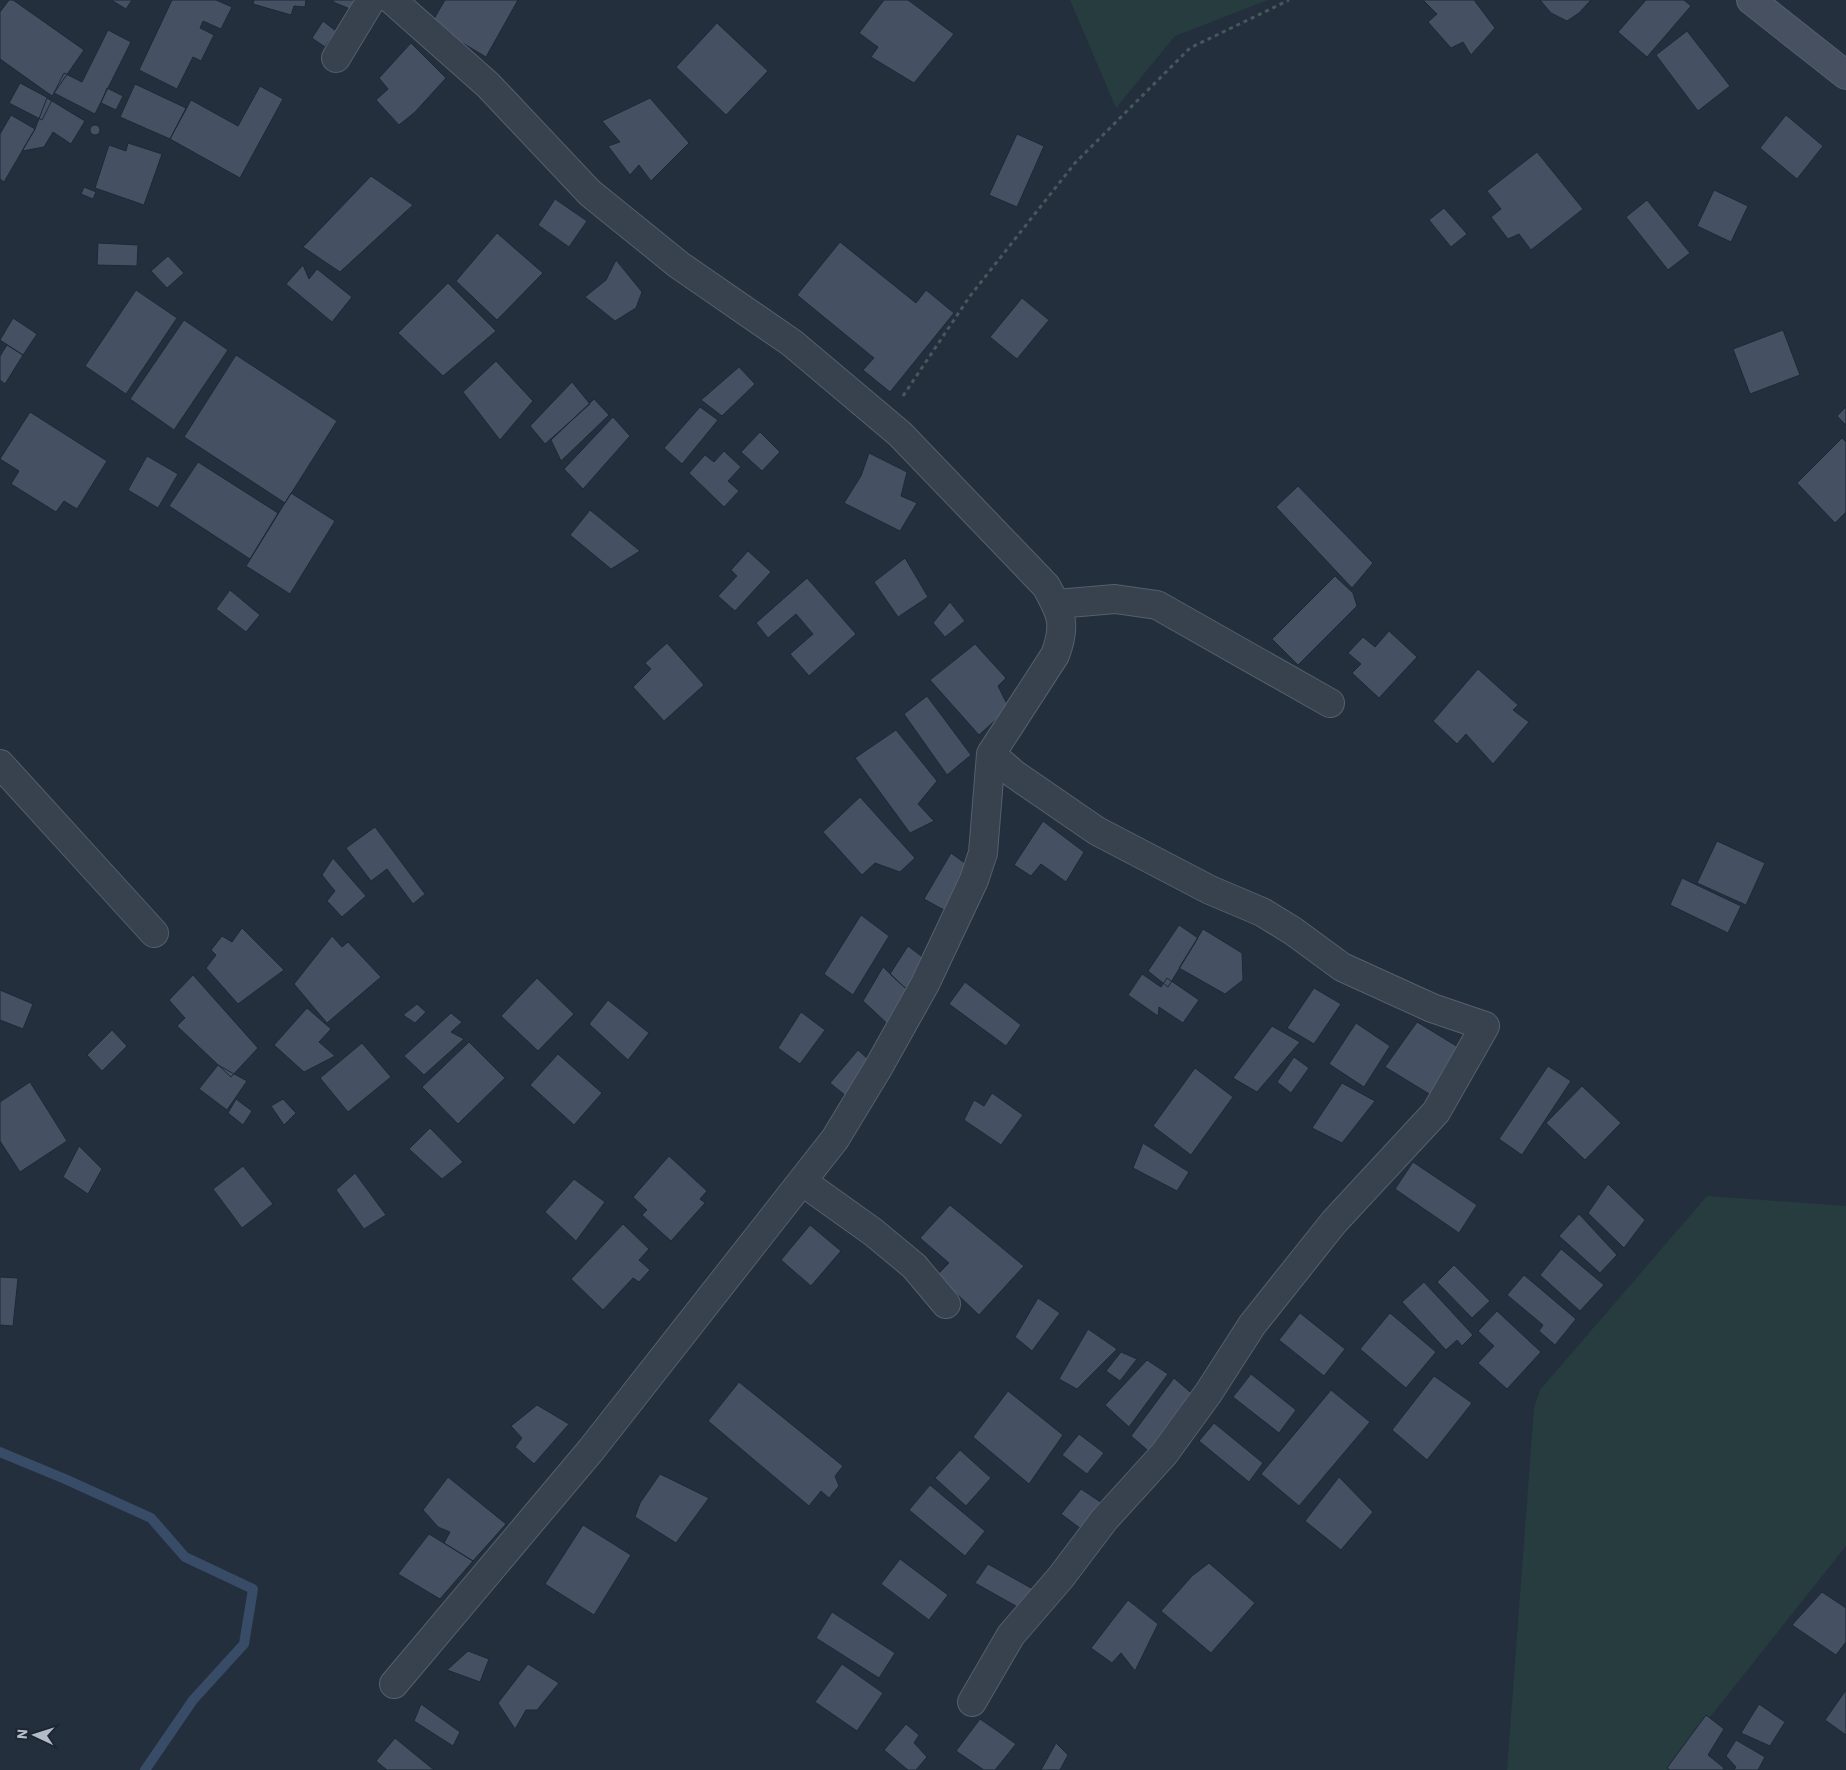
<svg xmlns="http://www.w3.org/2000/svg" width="1846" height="1770" font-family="'IBM Plex Sans',sans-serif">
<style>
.green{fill:#263c3f}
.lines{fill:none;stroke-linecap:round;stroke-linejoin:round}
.stream{stroke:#394c67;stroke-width:10}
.building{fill:#455162;stroke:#1f2835}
.street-casing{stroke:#565f6c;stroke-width:30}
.secondary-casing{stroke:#565f6c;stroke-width:30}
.path{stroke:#44595c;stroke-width:3;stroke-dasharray:4 4;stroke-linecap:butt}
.street{stroke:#38414e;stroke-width:28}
.secondary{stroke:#465061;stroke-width:28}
</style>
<rect width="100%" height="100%" fill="#242f3e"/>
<path class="green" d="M1070 0H1268L1175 36 1116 108Z
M1707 1196 1846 1206V1546L1668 1770H1507L1534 1408 1540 1390Z"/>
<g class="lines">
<path class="stream" d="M0 1452 65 1479 151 1518 185 1557 253 1589 244 1644 193 1700 145 1770"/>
</g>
<path class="building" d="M9 0H13L84 50 52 96 0 59V12Z
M111 0H132L126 9Z
M172 0H216L232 7 221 29 203 21 200 28 214 35 201 61 193 57 177 89 139 70Z
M254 0H306L305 7 294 6 291 15 253 4Z
M334 0H360L355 11 333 2Z
M445 0H518L486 57 431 24Z
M884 0H908L954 34 914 83 871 57 878 47 859 33Z
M1423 0H1474L1495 28 1471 55 1463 42 1451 48 1428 22 1437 14Z
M1540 0H1591L1579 13 1567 21 1551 13Z
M1646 0H1684L1691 6 1647 57 1618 32Z
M323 21 336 31 325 47 312 38Z
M717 23 768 71 726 115 676 67Z
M108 30 131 42 95 114 54 93 64 73 82 82Z
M1687 31 1730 86 1698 111 1656 55Z
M411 43 446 78 415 112 399 125 376 100 388 89 379 78Z
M20 83 52 100 42 120 9 103Z
M135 84 186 108 170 139 120 117Z
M260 86 283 99 240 178 170 139 191 100 238 126Z
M107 88 123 96 116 110 101 103Z
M47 98 85 121 71 144 53 132 44 147 22 151 35 129Z
M650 98 689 143 651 181 639 165 630 175 608 146 620 142 602 121Z
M11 115 35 129 4 182 0 179V134Z
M1786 115 1823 146 1797 179 1760 148Z
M90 130a5 5 0 1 1 10 0a5 5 0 1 1-10 0Z
M1017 134 1044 146 1017 207 989 195Z
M128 143 162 154 144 205 95 188 109 145 126 151Z
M1537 152 1583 209 1531 250 1519 234 1508 239 1491 217 1501 209 1487 191Z
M371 176 413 205 340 272 303 247Z
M84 187 96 192 93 199 81 194Z
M1714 190 1748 206 1731 242 1697 226Z
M555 199 587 221 569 247 538 225Z
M1647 200 1690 253 1668 270 1626 217Z
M1444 208 1467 234 1451 247 1429 220Z
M497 233 543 273 497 320 456 281Z
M840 242 916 303 926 290 954 313 890 392 863 370 874 358 797 295Z
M98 243 138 245 137 266 97 265Z
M168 256 184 273 167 288 151 271Z
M616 260 642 292 636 308 615 321 585 297 606 280Z
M303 265 309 279 317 269 352 297 332 322 286 284Z
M448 283 496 331 443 376 398 333Z
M136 290 177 318 126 394 85 366Z
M1022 298 1049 320 1017 359 990 337Z
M13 318 37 334 23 355 0 340Z
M184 320 228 350 174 430 130 399Z
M1783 330 1800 375 1750 394 1733 349Z
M7 345 23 355 5 384 0 380V356Z
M236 355 337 421 285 503 184 437Z
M496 361 533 401 500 440 463 392Z
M739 367 755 384 722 416 701 400Z
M572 382 590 404 545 444 530 426Z
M594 399 609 415 561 461 551 440Z
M700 407 718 420 682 464 664 448Z
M1846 407V425L1837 416Z
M30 412 107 461 77 509 64 501 56 512 11 484 19 471 0 459Z
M613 417 630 436 583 489 564 469Z
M760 432 780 452 762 471 741 452Z
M1842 438 1846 442V512L1835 523 1797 483Z
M724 451 741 467 728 481 739 491 724 507 689 473 705 455 714 462Z
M869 453 907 472 901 496 917 503 900 531 844 503 861 476Z
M147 456 178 474 158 508 128 490Z
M198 462 278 513 250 559 169 506Z
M1298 486 1373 563 1352 588 1276 507Z
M291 493 335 521 290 594 246 566Z
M590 510 640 551 611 569 570 535Z
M748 551 771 572 735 611 718 596 737 576 731 570Z
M905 558 928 597 898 617 874 582Z
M1335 576 1353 593 1357 606 1298 665 1272 639Z
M807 578 856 634 809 676 790 654 813 634 796 614 768 638 756 623Z
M230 590 260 615 246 632 216 609Z
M950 602 965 621 945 637 933 623Z
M1389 631 1417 657 1379 698 1352 673 1361 664 1348 653 1363 637 1375 647Z
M667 643 704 685 664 721 633 687 651 669 645 663Z
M975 644 1006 678 998 686 1009 708 979 735 930 680Z
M1478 669 1518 705 1513 710 1529 722 1493 764 1466 734 1457 744 1433 721Z
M927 696 971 755 947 775 904 714Z
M896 730 937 781 918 804 934 821 910 833 855 758Z
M860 797 915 858 900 872 875 863 862 875 823 832Z
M1043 821 1084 852 1066 882 1041 864 1031 876 1014 865Z
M375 827 425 894 413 904 387 869 371 881 346 848Z
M1717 841 1765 863 1746 905 1697 883Z
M951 853 977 872 953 915 924 899Z
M333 858 366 896 342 917 327 901 335 891 322 875Z
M1682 878 1741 906 1728 933 1670 905Z
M861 915 889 936 853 995 824 974Z
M1179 925 1198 938 1168 987 1148 971Z
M242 928 284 970 238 1004 206 968 216 955 211 950 222 936 232 942Z
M1203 929 1242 953 1243 980 1225 994 1179 968Z
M332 936 342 947 348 942 381 977 327 1023 294 984Z
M908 946 934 966 917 999 890 974Z
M883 967 917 999 892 1028 863 1001Z
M1142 974 1161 987 1167 978 1199 1000 1183 1023 1159 1007 1158 1016 1128 995Z
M193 975 258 1048 231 1077 177 1026 185 1018 169 1000Z
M537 978 574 1014 538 1051 501 1016Z
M965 982 1021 1025 1006 1046 949 1004Z
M1314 988 1341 1004 1314 1044 1287 1028Z
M0 990 33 1004 23 1029 0 1020Z
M608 1000 649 1033 628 1060 589 1024Z
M417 1004 426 1012 415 1023 403 1015Z
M307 1008 331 1029 319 1042 335 1056 304 1072 274 1045Z
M801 1012 825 1030 800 1064 778 1048Z
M451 1013 462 1022 451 1032 464 1039 424 1075 404 1056Z
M1417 1022 1463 1050 1431 1095 1385 1067Z
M1356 1023 1390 1046 1364 1087 1329 1064Z
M1272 1026 1300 1042 1257 1092 1233 1078Z
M112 1030 127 1046 102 1071 87 1055Z
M469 1042 505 1078 458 1124 422 1087Z
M362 1043 391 1077 348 1112 320 1078Z
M858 1050 878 1068 851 1100 830 1083Z
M558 1054 602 1093 574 1125 530 1085Z
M1294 1057 1309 1068 1291 1093 1277 1082Z
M218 1065 247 1081 227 1110 199 1089Z
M1548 1066 1571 1081 1522 1155 1499 1139Z
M1195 1068 1233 1097 1191 1155 1153 1126Z
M30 1082 67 1141 20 1172 0 1141V1102Z
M1342 1083 1375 1101 1342 1143 1312 1128Z
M1582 1086 1621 1123 1585 1160 1546 1123Z
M992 1093 1023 1115 1001 1145 964 1120 974 1100 984 1106Z
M236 1099 252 1111 243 1125 228 1113Z
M283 1099 296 1113 284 1125 271 1106Z
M430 1128 463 1162 442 1179 409 1149Z
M1143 1143 1189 1172 1177 1191 1133 1168Z
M79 1146 102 1169 88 1194 63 1177Z
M669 1156 707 1191 700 1199 705 1203 671 1241 642 1215 647 1210 633 1197Z
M1413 1162 1477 1205 1459 1233 1395 1189Z
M243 1166 273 1204 242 1228 213 1189Z
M355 1173 386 1215 364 1229 336 1190Z
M574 1179 605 1202 576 1241 545 1212Z
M1608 1184 1645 1220 1624 1248 1588 1213Z
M950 1205 1024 1266 979 1315 937 1275 949 1263 920 1238Z
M1579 1214 1617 1255 1600 1273 1559 1236Z
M623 1224 649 1249 639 1260 650 1270 639 1282 633 1278 603 1310 571 1279Z
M810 1225 841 1251 811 1286 781 1260Z
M1561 1249 1604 1285 1580 1311 1540 1275Z
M1454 1265 1490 1301 1472 1318 1437 1282Z
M1524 1275 1576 1319 1555 1345 1539 1331 1543 1325 1507 1295Z
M0 1277 18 1278 13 1326 0 1325Z
M1424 1282 1473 1335 1462 1346 1457 1340 1446 1350 1402 1302Z
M1038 1298 1060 1313 1032 1351 1015 1337Z
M1497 1311 1541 1352 1507 1389 1478 1363 1494 1346 1478 1331Z
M1300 1313 1345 1349 1324 1376 1279 1340Z
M1390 1313 1436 1352 1406 1388 1360 1349Z
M1088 1329 1117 1349 1077 1389 1059 1379Z
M1121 1352 1137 1359 1120 1381 1106 1371Z
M1147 1360 1168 1374 1129 1427 1105 1405Z
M1251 1374 1296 1410 1279 1433 1233 1397Z
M1434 1376 1472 1403 1427 1460 1392 1430Z
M1174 1378 1197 1398 1152 1454 1131 1436Z
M739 1382 843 1466 835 1476 839 1486 829 1498 821 1491 809 1506 708 1421Z
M1331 1390 1370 1422 1299 1506 1261 1474Z
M1008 1391 1063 1435 1029 1484 973 1437Z
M537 1405 569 1424 534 1464 515 1447 522 1438 511 1426Z
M1214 1423 1263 1463 1249 1482 1199 1441Z
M1079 1434 1104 1453 1087 1474 1062 1455Z
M960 1450 991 1478 966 1506 935 1478Z
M660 1474 709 1498 676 1543 635 1517 640 1503Z
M448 1477 506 1524 473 1561 444 1543 450 1532 438 1527 423 1510Z
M1339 1477 1373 1512 1341 1550 1305 1521Z
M930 1485 985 1531 965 1556 909 1510Z
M1081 1489 1108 1507 1088 1534 1061 1514Z
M583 1525 631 1555 594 1615 545 1584Z
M429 1534 473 1561 440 1599 398 1574Z
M900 1559 948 1595 929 1620 881 1584Z
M1209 1563 1255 1603 1211 1653 1161 1611 1192 1576Z
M988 1564 1040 1593 1023 1610 975 1583Z
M1822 1592 1846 1608V1642L1836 1655 1792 1625Z
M1128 1600 1158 1624 1135 1671 1121 1653 1112 1663 1091 1648Z
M832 1612 895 1653 879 1678 816 1638Z
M468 1651 489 1659 480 1682 447 1670Z
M528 1664 559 1683 537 1710H526L515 1729 498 1703Z
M842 1664 883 1693 857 1731 815 1702Z
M1846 1690V1735L1825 1720Z
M421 1704 460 1732 453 1746 414 1721Z
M1759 1704 1785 1722 1770 1746 1741 1733Z
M1706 1715 1724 1729 1708 1755 1724 1768 1723 1770H1670L1667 1768Z
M980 1719 1016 1744 995 1770H984L956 1751Z
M906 1724 919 1735 914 1743 927 1757 916 1770H908L884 1750Z
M395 1738 434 1770H387L376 1761Z
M1736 1740 1765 1757 1758 1770H1734L1736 1767 1726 1756Z
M1056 1743 1068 1755 1060 1770H1041Z"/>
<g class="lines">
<defs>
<path id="street" d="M392 0 488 85 590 193 679 265 792 343 900 434 1046 586C1061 613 1067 624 1055 655L991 754 983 853 974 880 925 984 878 1068 835 1139 591 1450 394 1684
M336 58 371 0
M1057 604 1115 599 1157 605 1330 703
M0 764 154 933
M803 1182 873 1232 914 1266 946 1304
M972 1702 1011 1635 1061 1577 1104 1520 1164 1454 1209 1392 1252 1325 1334 1222 1436 1112 1485 1026 1432 1008 1342 967 1293 931 1262 912 1210 890 1097 831 1014 774 991 754"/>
<path id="secondary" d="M1751 0 1846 75"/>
</defs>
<use href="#street" class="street-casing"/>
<use href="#secondary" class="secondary-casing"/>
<path class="path" d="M903 396 970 296 1075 163 1190 48 1289 0"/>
<use href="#street" class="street"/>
<use href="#secondary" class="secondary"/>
</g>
<g transform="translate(35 1735) rotate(274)" stroke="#1d2633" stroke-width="4" paint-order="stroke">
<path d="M0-4L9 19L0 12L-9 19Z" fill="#b4bcc9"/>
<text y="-8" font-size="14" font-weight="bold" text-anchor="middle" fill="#b4bcc9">N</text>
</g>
</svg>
